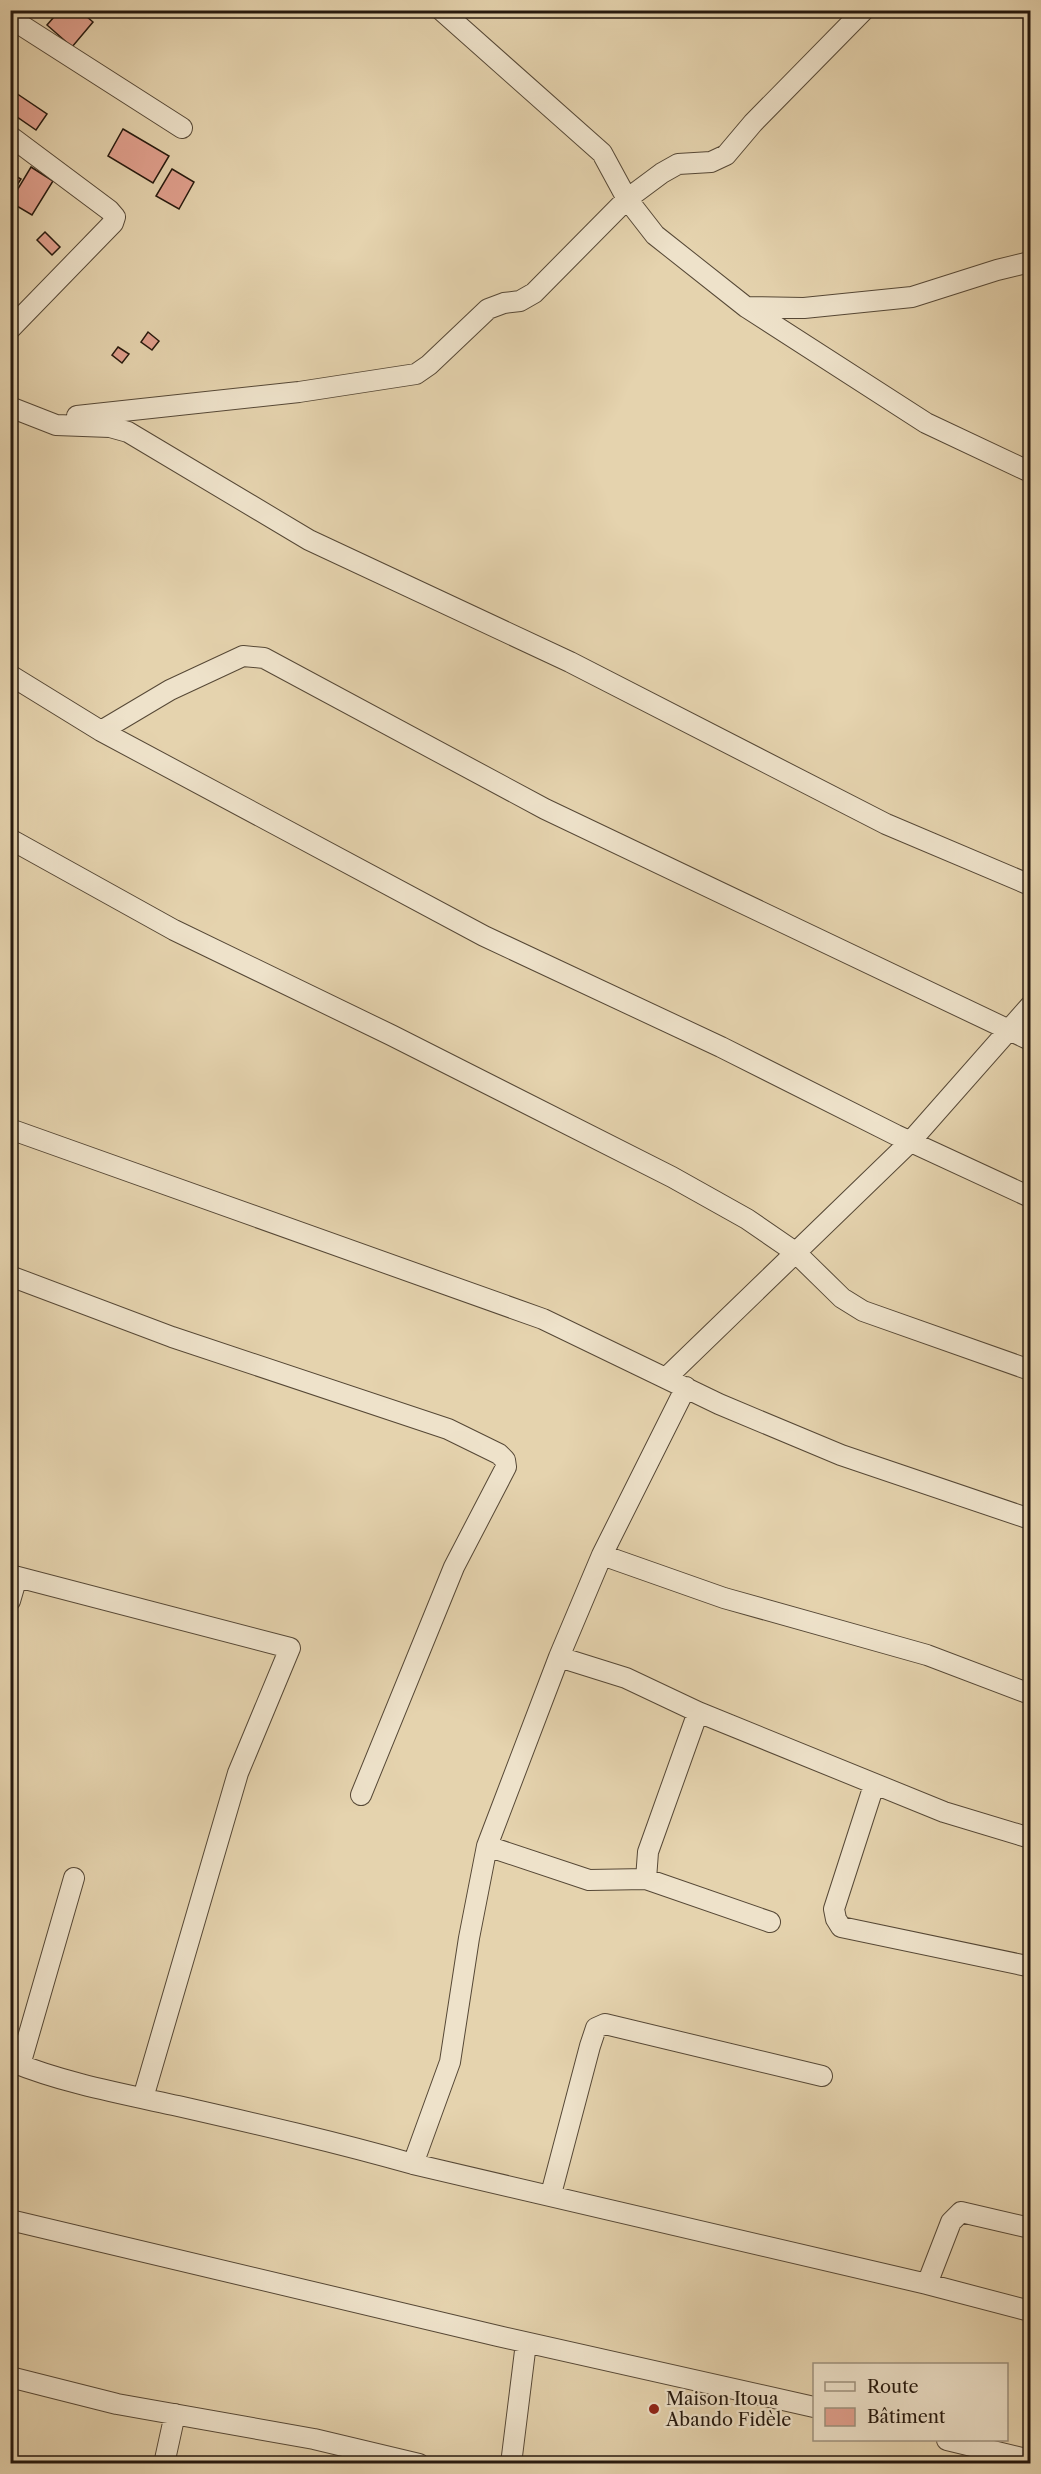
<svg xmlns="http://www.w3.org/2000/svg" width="1041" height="2474" font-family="'Libre Caslon Text',serif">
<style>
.building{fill:#e1a08e;stroke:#26190e;stroke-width:1.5}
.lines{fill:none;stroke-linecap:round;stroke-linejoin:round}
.street-casing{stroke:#564836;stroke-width:22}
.street{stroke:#eee2ca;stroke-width:20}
.poi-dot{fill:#8f2418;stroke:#eee2ca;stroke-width:2}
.labels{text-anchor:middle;stroke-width:4.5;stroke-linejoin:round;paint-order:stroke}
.poi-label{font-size:18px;fill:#26190e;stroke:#eee2ca;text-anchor:start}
</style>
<rect width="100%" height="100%" fill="#e5d3ae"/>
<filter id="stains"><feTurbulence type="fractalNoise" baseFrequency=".00333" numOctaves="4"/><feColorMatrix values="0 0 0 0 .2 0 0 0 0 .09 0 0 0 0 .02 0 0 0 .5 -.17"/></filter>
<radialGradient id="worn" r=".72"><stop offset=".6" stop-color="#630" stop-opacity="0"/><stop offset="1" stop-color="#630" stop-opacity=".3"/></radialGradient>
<path class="building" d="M60 10H79L93 22 72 47 47 25Z
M10 89 47 114 36 130 10 112Z
M123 129 169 156 153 183 108 156Z
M31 167 53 181 32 215 10 202Z
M172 169 194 182 179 209 156 196Z
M10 173 21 179 10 196Z
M45 232 60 247 52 255 37 240Z
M148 332 159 341 152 350 141 342Z
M118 347 129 354 122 363 112 355Z"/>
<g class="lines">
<defs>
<path id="street" d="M441 10 602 153 627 199 655 235 746 307 926 423 1030 472
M10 18 182 128
M10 136 109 210 115 217 113 223 10 329
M746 307 804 308 912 297 997 270 1030 262
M10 407 56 425 110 427 128 432 309 540 570 662 886 824 1030 885
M77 416 299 392 416 374 429 365 488 309 504 303 520 301 534 293 627 199 662 173 678 164 711 162 726 155 753 123 864 10
M10 675 101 731 484 936 721 1047 896 1135 1030 1197
M101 731 170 690 243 656 264 658 545 809 1030 1040
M10 839 174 930 391 1035 672 1177 747 1219 795 1252 842 1298 863 1311 1030 1370
M10 1129 543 1319 719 1404 841 1455 1030 1519
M10 1276 172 1337 448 1429 499 1454 505 1460 506 1467 454 1567 361 1795
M666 1378 910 1142 1030 1006
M602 1555 724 1598 927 1655 1030 1694
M10 1575 290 1648 238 1773 143 2098
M10 1601 17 1577
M559 1657 626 1678 698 1712 944 1812 1030 1838
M874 1785 834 1909 836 1919 841 1927 1027 1966
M487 1846 589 1880 646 1879 770 1922
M646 1879 648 1852 698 1712
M10 2061C63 2083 123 2094 178 2106 257 2124 336 2142 413 2164L927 2284 1030 2311
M20 2065 74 1878
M413 2164 450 2062 469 1938 487 1846 559 1657 602 1555 686 1387
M551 2194 590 2046 596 2028 605 2024 822 2076
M10 2220 498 2336 814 2407
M927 2284 951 2222 961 2212 1030 2228
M10 2377 117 2404 314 2439 419 2464
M947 2440 1030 2460
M164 2464 175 2414
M511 2464 526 2343"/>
</defs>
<use href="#street" class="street-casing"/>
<use href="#street" class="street"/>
</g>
<circle class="poi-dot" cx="654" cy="2409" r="6"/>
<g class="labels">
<g class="poi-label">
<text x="666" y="2405">Maison Itoua<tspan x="666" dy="21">Abando Fidèle</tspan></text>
</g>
</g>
<rect width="1041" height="2474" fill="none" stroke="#e5d3ae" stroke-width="36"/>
<rect x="12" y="12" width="1017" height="2450" fill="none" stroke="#26190e" stroke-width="3"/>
<rect x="18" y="18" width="1005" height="2438" fill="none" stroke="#26190e" stroke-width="1.5"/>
<rect x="813" y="2363" width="195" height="78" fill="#eee2ca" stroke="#9e927f" stroke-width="1.5"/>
<rect x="825" y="2382" width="30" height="9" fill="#eee2ca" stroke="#9e927f" stroke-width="1.5"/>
<text x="867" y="2393" font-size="18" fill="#26190e">Route</text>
<rect x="825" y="2408" width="30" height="18" fill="#e1a08e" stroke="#9e927f" stroke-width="1.5"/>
<text x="867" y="2423" font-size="18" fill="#26190e">Bâtiment</text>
<rect width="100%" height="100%" filter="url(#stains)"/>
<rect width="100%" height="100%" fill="url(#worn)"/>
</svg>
